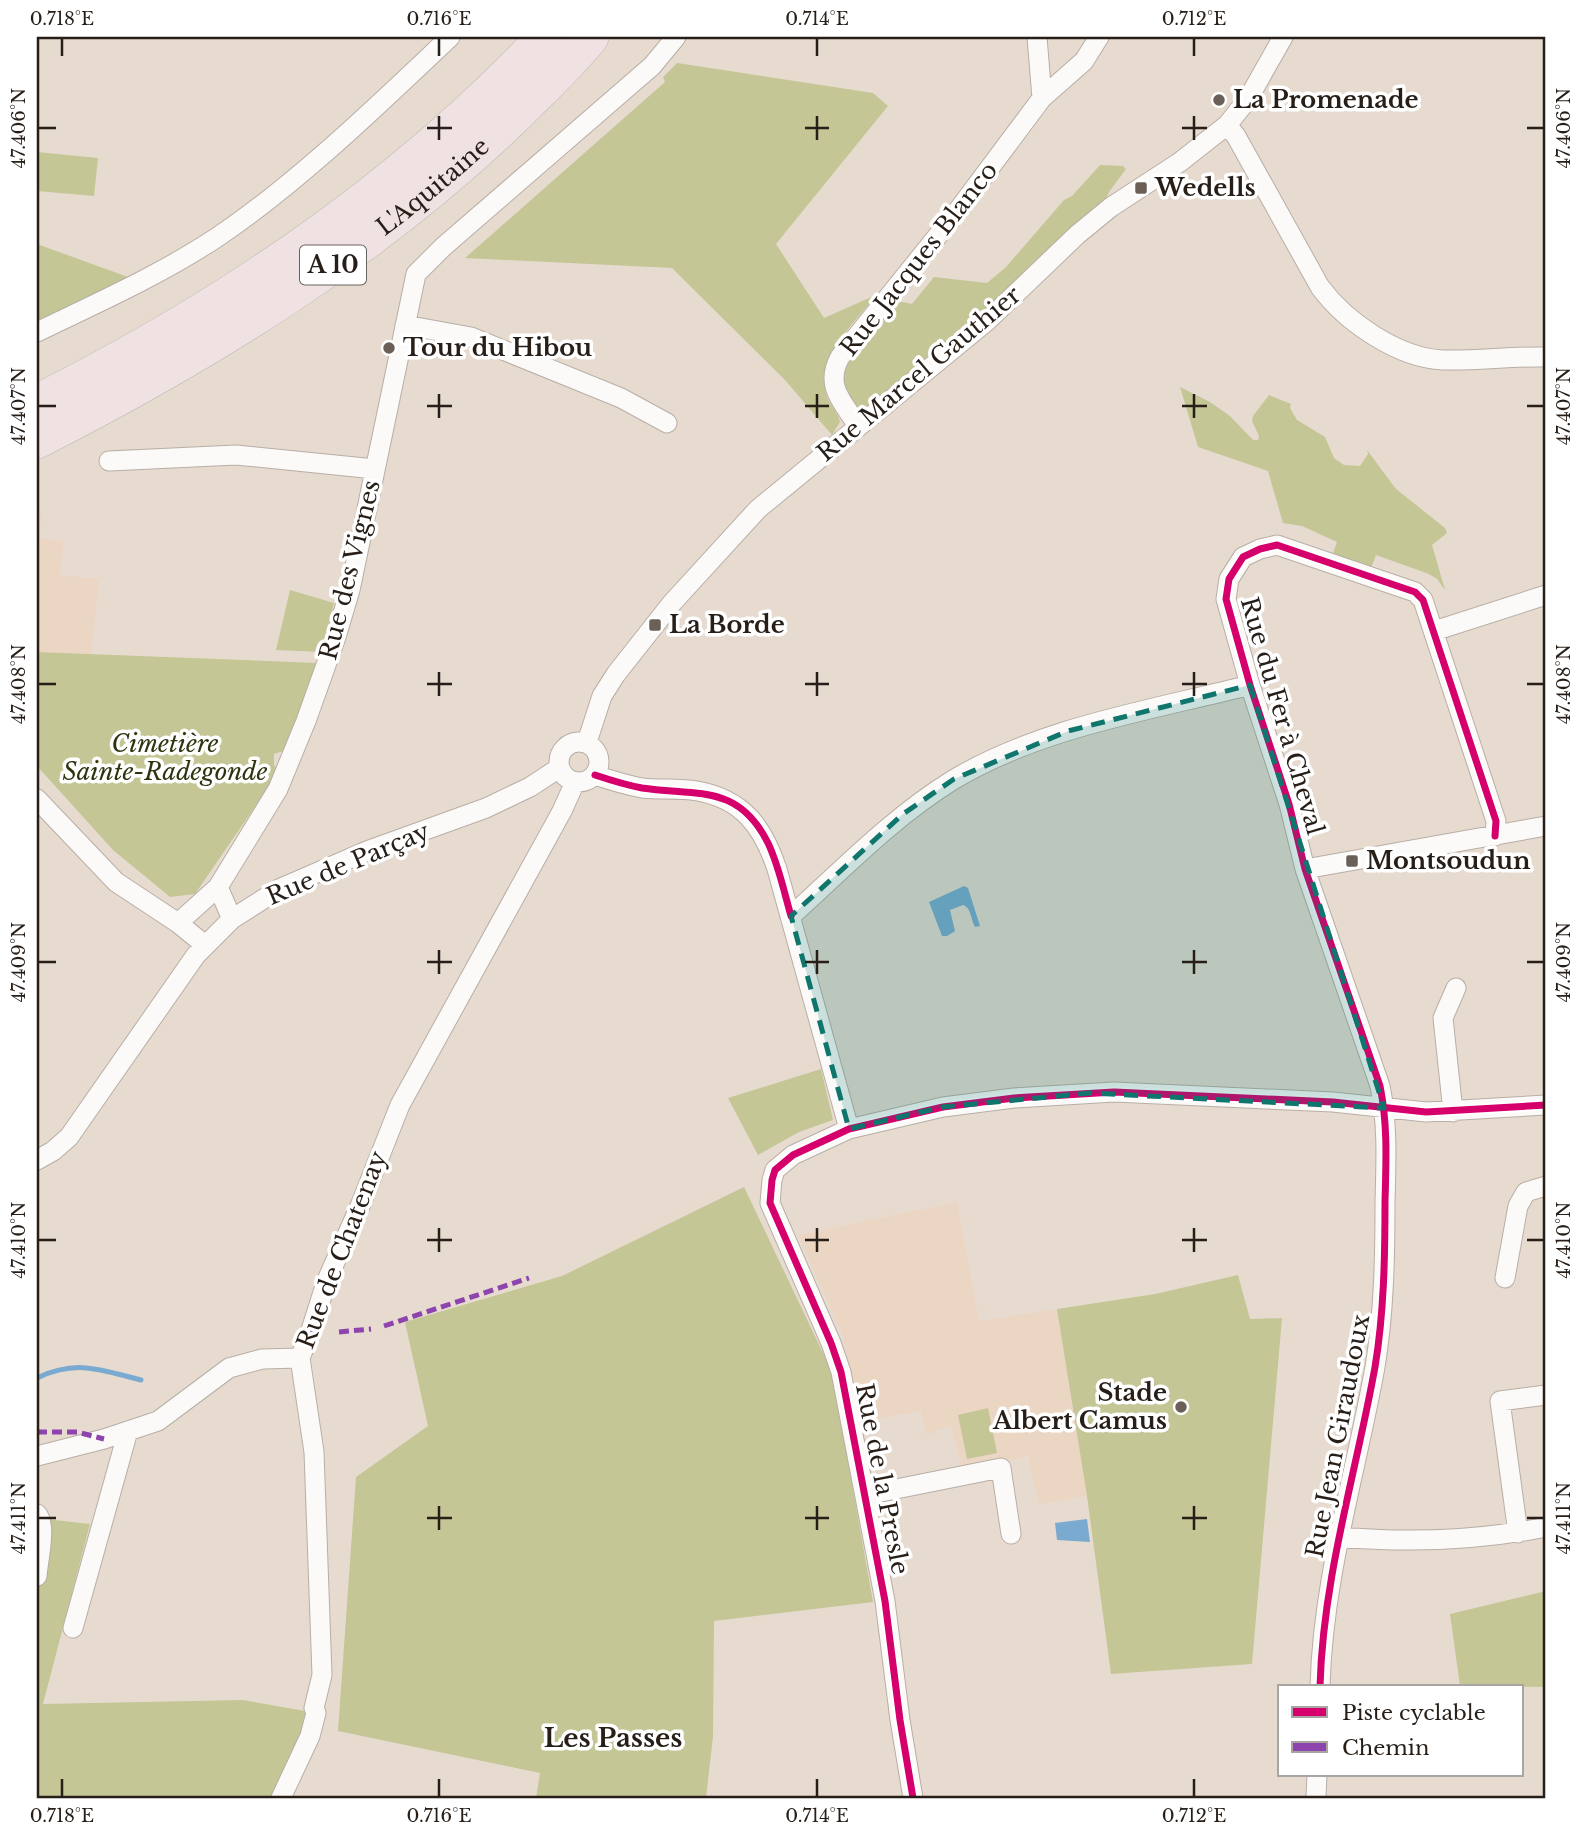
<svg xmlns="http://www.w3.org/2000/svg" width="1583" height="1835" font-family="'Libre Baskerville',serif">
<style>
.built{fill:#ebd6c3}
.green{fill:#c4c695}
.water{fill:#7baad1}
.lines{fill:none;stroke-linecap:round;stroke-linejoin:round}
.stream{stroke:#7baad1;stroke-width:5}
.minor-casing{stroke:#b8aea6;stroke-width:21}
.motorway-casing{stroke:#bfb9b3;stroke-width:38}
.minor{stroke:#fbfaf8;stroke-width:19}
.motorway{stroke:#f0e1e2;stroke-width:37}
.quiet{stroke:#8e44ad;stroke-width:5;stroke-dasharray:10 5;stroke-linecap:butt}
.cycleway-casing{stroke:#fff;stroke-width:11}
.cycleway{stroke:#d6006c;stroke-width:7}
.marked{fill:#0f766e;fill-opacity:0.2;stroke:#0f766e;stroke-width:5;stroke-dasharray:14 9;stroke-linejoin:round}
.ticks{fill:none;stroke:#271e18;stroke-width:2.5}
.poi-dot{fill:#6a6058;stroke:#fff;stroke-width:2.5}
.labels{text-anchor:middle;stroke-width:7;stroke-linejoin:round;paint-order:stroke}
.shield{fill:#fff;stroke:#68625d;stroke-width:2}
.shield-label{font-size:23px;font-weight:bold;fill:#271e18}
.poi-label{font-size:24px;font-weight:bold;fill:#271e18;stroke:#fff;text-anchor:start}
.street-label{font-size:24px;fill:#271e18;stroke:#fff}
.park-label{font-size:24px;font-style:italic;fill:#2f340e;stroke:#fff}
.neighbourhood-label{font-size:26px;font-weight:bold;fill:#271e18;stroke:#fff}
.neatline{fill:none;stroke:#271e18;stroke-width:2.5}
.ticks-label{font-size:18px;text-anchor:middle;fill:#271e18}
</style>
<rect width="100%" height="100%" fill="#e7dbd0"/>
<path class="built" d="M37 510 42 511 39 538 64 541 60 575 99 579 91 654 37 652Z
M957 1202 979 1321 1057 1309 1087 1496 1039 1505 1028 1456 962 1471 951 1426 926 1435 921 1411 860 1422 842 1334 798 1235Z"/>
<path class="green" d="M677 63 873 93 888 106 776 244 824 318 876 295C855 323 817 355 826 393 828 404 838 411 840 422L832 435 785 380 672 268 465 258 665 82 663 77Z
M37 152 98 158 94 196 37 191Z
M1100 165 1123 166 1126 169 1109 192 1106 200 979 319 867 407 858 408C853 403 848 397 845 391 834 363 881 321 898 301L912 304 934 277 987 283 1006 267 1064 200 1072 196Z
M37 244 128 277 37 322Z
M1180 387 1210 402 1230 416 1253 440H1258L1259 436 1252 421 1253 416 1269 395 1291 404 1290 408 1297 420 1325 437 1334 458 1344 465 1360 466 1368 454 1367 450 1396 489 1445 528 1447 533 1432 545 1445 590 1437 579 1429 574 1376 555 1370 571 1332 556 1337 542 1302 526 1283 523 1268 471 1198 447Z
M290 590 334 603 321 652 276 650Z
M37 652 318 663 284 751 274 754V765L277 769 269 786 195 894 170 897 113 850 37 766Z
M821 1069 833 1120 799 1132 758 1155 728 1098Z
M744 1187 832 1372 873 1602 714 1621 713 1736 706 1798H536L540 1773 338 1731 356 1477 428 1426 405 1322 562 1276Z
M1238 1275 1250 1319 1282 1318 1252 1664 1111 1674 1087 1496 1057 1309 1155 1294Z
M988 1408 997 1453 967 1459 958 1415Z
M37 1518 90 1524 43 1704 243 1700 316 1713 281 1798H37Z
M1546 1591V1687L1460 1686 1450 1614Z"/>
<path class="water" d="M964 886 968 888 980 926 975 927C971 920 971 907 963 905L950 910 955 931 947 936H942L929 902Z
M1087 1519 1090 1542 1057 1540 1055 1523Z"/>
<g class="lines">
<path class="stream" d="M37 1378C77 1359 101 1370 141 1380"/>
<defs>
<path id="minor" d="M1037 37 1042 98
M1227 125 1236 136 1320 287C1346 322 1398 358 1443 360 1477 361 1512 356 1546 357
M405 325 471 337 621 398 667 423
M37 332C97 303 160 275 216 238 298 183 378 105 450 37
M858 426C843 402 824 386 840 357L956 213 1042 98 1084 61 1099 37
M109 461 236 455 375 469
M1434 631 1546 595
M559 762a20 20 0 1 1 40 0a20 20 0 1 1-40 0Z
M587 742 602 696 616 674 672 603 758 509 986 322 1078 234 1111 207 1180 162 1227 125 1248 99 1283 37
M595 775C610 780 626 785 642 788 660 790 679 788 697 791 743 799 763 827 777 869L849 1129
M37 799 116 882 178 923 205 945
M1305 869 1546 826
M791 916C843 869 893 817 953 780 1041 727 1152 710 1250 685
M232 919 218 887 278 789 306 721 336 637 350 590 416 274 443 247 652 66 676 37
M178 923 218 887
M1453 1112 1443 1018 1456 988
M37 1160 53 1151 69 1137 196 955 232 919 279 889 367 851 486 808 530 787 559 768
M1505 1278 1518 1206 1526 1192 1546 1186
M37 1456 104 1439 158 1421 229 1368 262 1359 300 1358
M866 1495 1001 1468 1011 1534
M37 1514C47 1525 38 1561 37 1576
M1518 1533 1500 1401 1546 1395
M1339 1537C1409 1543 1477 1541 1546 1527
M73 1628 128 1431
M1320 1686C1323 1577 1356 1473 1375 1367 1384 1313 1385 1257 1385 1202 1386 1163 1388 1125 1380 1086L1305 869 1289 804 1250 685 1226 599 1229 579 1243 557 1260 549 1277 545 1415 592 1423 600 1496 821 1495 836
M281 1798 310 1736 316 1713 314 1708 322 1675 314 1452 300 1358 310 1333 327 1280 360 1206 400 1105 562 811 575 782
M913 1798 900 1720 885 1601 841 1372 831 1343 770 1203 772 1180 775 1170 793 1155 849 1129 943 1107 1014 1098 1114 1092 1333 1102 1426 1112 1546 1105
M1316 1798 1317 1774"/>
<g id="motorway">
<path d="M37 403C225 309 401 190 545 37"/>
<path id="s1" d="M37 440C210 352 377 249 517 113 542 88 568 64 590 37"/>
</g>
</defs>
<use href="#minor" class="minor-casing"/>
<use href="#motorway" class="motorway-casing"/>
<use href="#minor" class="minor"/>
<use href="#motorway" class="motorway"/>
<path class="quiet" d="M384 1326 529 1278
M339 1332 371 1329
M310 1333H320
M37 1432H77L104 1439"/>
<defs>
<path id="cycleway" d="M595 775C610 780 626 785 642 788 696 796 738 783 768 843 779 866 784 892 791 916
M1320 1686C1323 1577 1356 1473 1375 1367 1384 1313 1385 1257 1385 1202 1386 1163 1388 1125 1380 1086L1305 869 1289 804 1250 685 1226 599 1229 579 1243 557 1260 549 1277 545 1415 592 1423 600 1496 821 1495 836
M913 1798 900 1720 885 1601 841 1372 831 1343 770 1203 772 1180 775 1170 793 1155 849 1129 943 1107 1014 1098 1114 1092 1333 1102 1426 1112 1546 1105"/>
</defs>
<use href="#cycleway" class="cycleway-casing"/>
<use href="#cycleway" class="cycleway"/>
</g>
<path class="marked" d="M1250 685 1384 1108 1090 1093 943 1107 849 1129 791 916 903 814 954 779 1068 731Z"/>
<path class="ticks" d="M62 38V56M439 38V56M817 38V56M1194 38V56M439 116V140M817 116V140M1194 116V140M38 128H56M427 128H452M805 128H829M1182 128H1207M1527 128H1544M439 394V418M817 394V418M1194 394V418M38 406H56M427 406H452M805 406H829M1182 406H1207M1527 406H1544M439 672V696M817 672V696M1194 672V696M38 684H56M427 684H452M805 684H829M1182 684H1207M1527 684H1544M439 950V974M817 950V974M1194 950V974M38 962H56M427 962H452M805 962H829M1182 962H1207M1527 962H1544M439 1228V1252M817 1228V1252M1194 1228V1252M38 1240H56M427 1240H452M805 1240H829M1182 1240H1207M1527 1240H1544M439 1506V1530M817 1506V1530M1194 1506V1530M38 1518H56M427 1518H452M805 1518H829M1182 1518H1207M1527 1518H1544M62 1779V1797M439 1779V1797M817 1779V1797M1194 1779V1797"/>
<g class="poi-dot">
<circle cx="1219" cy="100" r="7"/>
<rect x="1134" y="181" width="14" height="14" rx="3.5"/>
<circle cx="389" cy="348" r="7"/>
<rect x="648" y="618" width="14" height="14" rx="3.5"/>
<rect x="1345" y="854" width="14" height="14" rx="3.5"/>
<circle cx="1181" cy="1407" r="7"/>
</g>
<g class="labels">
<rect class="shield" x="300" y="245.5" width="66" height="39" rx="5"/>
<g class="shield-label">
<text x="333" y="273">A 10</text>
</g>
<g class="poi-label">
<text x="1233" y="108">La Promenade</text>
<text x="1155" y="196">Wedells</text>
<text x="403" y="356">Tour du Hibou</text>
<text x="669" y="633">La Borde</text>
<text x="1366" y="869">Montsoudun</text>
<text x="1167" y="1401" text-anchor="end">Stade<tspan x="1167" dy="28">Albert Camus</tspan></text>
</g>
<g class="street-label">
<text dy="8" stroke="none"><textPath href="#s1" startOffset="471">L'Aquitaine</textPath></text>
<text transform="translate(919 259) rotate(-52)" y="8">Rue Jacques Blanco</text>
<text transform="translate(919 374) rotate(-40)" y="8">Rue Marcel Gauthier</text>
<text transform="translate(350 570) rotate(-76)" y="8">Rue des Vignes</text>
<text transform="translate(1282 716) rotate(74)" y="8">Rue du Fer à Cheval</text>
<text transform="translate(348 864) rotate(-23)" y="8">Rue de Parçay</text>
<text transform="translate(342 1250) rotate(-69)" y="8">Rue de Chatenay</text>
<text transform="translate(1338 1436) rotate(-79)" y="8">Rue Jean Giraudoux</text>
<text transform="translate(882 1479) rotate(79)" y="8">Rue de la Presle</text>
</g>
<g class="park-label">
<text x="165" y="752">Cimetière<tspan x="165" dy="28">Sainte-Radegonde</tspan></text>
</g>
<g class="neighbourhood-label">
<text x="613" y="1747">Les Passes</text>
</g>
</g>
<rect width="1583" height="1835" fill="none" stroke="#ffffff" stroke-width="77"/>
<rect x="1278" y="1685" width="245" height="91" fill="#ffffff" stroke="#a9a5a3" stroke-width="2"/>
<rect x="1292" y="1707" width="35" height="10" fill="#d6006c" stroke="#a9a5a3" stroke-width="2"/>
<text x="1342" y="1720" font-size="21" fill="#271e18">Piste cyclable</text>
<rect x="1292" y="1742" width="35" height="10" fill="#8e44ad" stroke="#a9a5a3" stroke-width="2"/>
<text x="1342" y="1755" font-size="21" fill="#271e18">Chemin</text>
<rect x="38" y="38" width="1506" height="1759" class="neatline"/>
<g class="ticks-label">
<text x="62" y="25">0.718°E</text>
<text x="439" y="25">0.716°E</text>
<text x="817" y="25">0.714°E</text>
<text x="1194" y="25">0.712°E</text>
<text transform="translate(1564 128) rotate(-90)" y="6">47.406°N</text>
<text transform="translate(19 128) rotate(-90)" y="6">47.406°N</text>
<text transform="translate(1564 406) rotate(-90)" y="6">47.407°N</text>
<text transform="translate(19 406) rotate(-90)" y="6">47.407°N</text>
<text transform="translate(1564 684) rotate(-90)" y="6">47.408°N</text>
<text transform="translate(19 684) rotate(-90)" y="6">47.408°N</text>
<text transform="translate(1564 962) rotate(-90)" y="6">47.409°N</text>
<text transform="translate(19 962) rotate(-90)" y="6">47.409°N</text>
<text transform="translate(1564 1240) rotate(-90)" y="6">47.410°N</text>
<text transform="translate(19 1240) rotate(-90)" y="6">47.410°N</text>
<text transform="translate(1564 1518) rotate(-90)" y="6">47.411°N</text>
<text transform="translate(19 1518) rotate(-90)" y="6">47.411°N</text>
<text x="62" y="1822">0.718°E</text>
<text x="439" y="1822">0.716°E</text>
<text x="817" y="1822">0.714°E</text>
<text x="1194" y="1822">0.712°E</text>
</g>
</svg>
